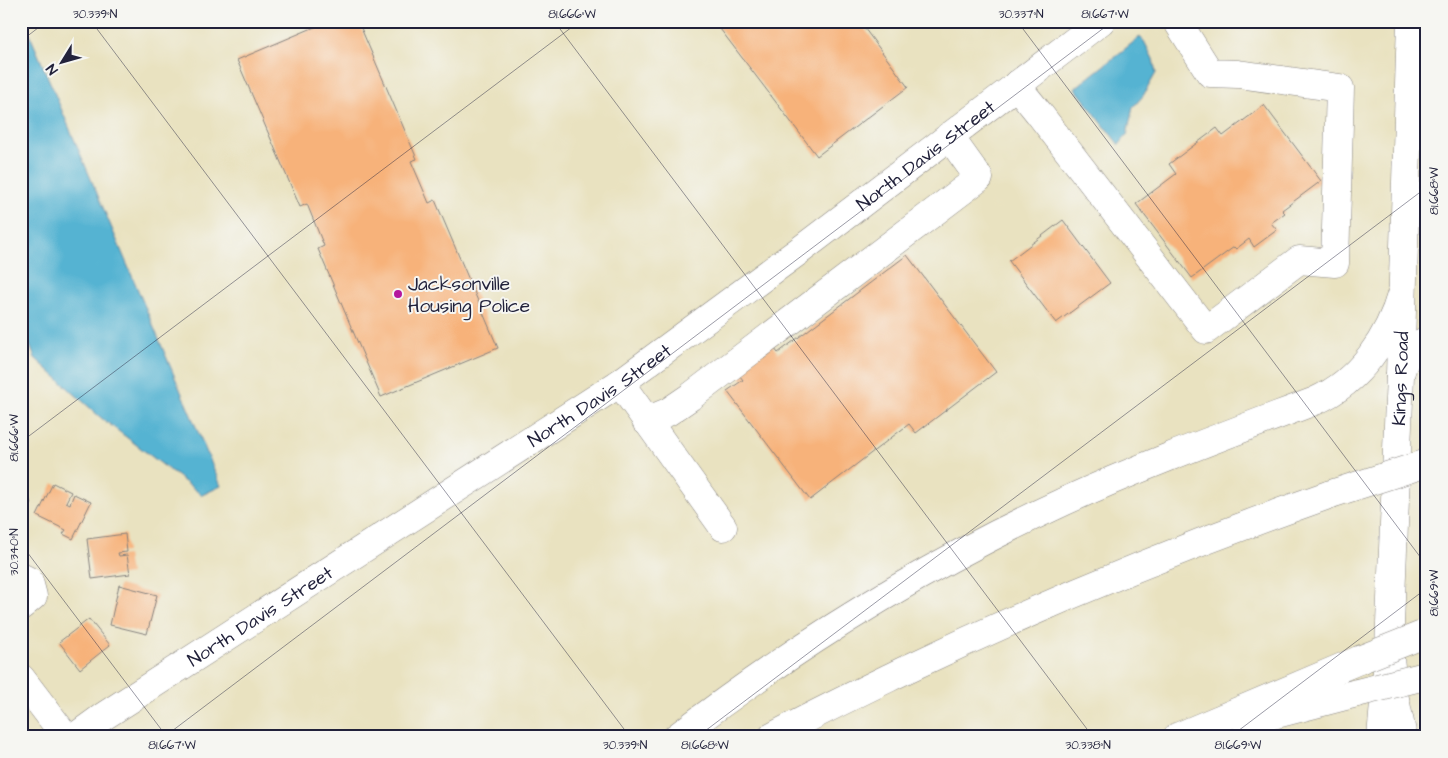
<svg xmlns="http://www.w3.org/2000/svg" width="1448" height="758" font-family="'Architects Daughter',sans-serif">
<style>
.water{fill:#54b3d2;stroke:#3b6a86}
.building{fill:#f7b27a}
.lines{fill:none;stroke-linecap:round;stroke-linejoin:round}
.minor-casing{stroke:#86827e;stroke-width:29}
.major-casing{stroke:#86827e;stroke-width:29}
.highway-casing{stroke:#86827e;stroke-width:29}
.minor{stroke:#fff;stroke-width:28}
.major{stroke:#fff;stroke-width:28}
.highway{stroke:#fff;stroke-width:28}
.highway-bridge-casing{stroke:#86827e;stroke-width:29;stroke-linecap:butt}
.highway-bridge{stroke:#fff;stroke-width:28}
.ticks{fill:none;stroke:#22223b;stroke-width:1;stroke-opacity:0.45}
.poi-dot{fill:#b5179e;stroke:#f6f6f2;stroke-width:2}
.labels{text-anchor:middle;stroke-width:4;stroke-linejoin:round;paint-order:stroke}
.street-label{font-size:19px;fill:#22223b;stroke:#f6f6f2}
.poi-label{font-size:19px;fill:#22223b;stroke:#f6f6f2;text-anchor:start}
.neatline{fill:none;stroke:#22223b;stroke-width:2}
.ticks-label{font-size:12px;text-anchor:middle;fill:#22223b}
</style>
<rect width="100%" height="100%" fill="#f6f6f2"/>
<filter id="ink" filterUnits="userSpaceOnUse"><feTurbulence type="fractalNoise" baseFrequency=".02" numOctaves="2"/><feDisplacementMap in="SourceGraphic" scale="10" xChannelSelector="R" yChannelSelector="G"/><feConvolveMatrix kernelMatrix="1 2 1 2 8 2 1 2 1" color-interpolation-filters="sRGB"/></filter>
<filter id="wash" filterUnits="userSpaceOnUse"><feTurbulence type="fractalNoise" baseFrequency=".0096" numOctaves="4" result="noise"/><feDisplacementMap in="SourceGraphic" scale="20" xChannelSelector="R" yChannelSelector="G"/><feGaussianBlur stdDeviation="1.12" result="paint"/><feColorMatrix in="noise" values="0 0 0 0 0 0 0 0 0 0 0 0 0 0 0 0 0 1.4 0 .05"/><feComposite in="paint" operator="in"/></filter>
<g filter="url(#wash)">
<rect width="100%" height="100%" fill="#e9e2c0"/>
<path class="water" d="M21 21H24L221 486 202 495 100 417 35 358 21 323Z
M1140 37 1144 41 1153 59 1156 73 1143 96 1133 107 1127 135 1119 145 1075 88Z"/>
<g id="blocks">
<path class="building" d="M329 21H358L417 159 411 161 429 203 435 200 498 348 381 397 318 249 324 246 307 204 300 207 237 60Z
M714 21H859L908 87 817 156Z
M1264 105 1321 181 1282 210 1285 213 1271 223 1277 230 1254 247 1249 239 1236 249 1234 247 1192 278 1136 204 1176 174 1169 164 1217 128 1223 136Z
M1063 220 1110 283 1056 323 1009 261Z
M907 255 996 372 916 433 909 424 810 500 727 391 743 380 733 367 768 340 778 353Z
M21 471 31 504 21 507Z
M53 483 71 492 66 502 70 504 74 494 91 502 73 539 63 534 66 530 37 516Z
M125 534 127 552 118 553 119 556 127 555 130 574 92 579 87 539Z
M119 585 157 595 147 634 110 625Z
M89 619 110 645 80 669 59 642Z"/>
</g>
</g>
<g filter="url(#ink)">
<use href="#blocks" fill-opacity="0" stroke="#86827e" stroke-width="1"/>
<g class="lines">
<defs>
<g id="minor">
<path d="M1016 85 1038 112 1206 330 1299 260 1335 263 1340 88 1238 74 1210 73 1177 21"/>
<path d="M620 383 723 527"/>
<path d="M646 421 668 412 690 397 979 178 949 136"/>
<path d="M21 577 29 581 33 596 21 606"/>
<path d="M21 678 66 737"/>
<path id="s1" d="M75 737 104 716 620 383 803 248 1101 21"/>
</g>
<g id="major">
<path id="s2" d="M1381 737 1389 649 1400 375 1411 21"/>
</g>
<path id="highway" d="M1400 375C1404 359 1411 347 1427 340
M1389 649 1394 694 1403 737
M1246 722 1357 693
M677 737C797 645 926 565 1063 502 1146 464 1231 433 1315 401 1360 381 1389 338 1402 292
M772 737C816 713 862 691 907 669 1045 603 1187 545 1331 494
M1177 737 1359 660"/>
</defs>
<use href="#minor" class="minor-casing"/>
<use href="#major" class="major-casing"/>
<use href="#highway" class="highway-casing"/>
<use href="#minor" class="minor"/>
<use href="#major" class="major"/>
<use href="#highway" class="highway"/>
<defs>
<path id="highway-bridge" d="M1331 494 1427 463
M1359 660 1422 635
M1357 693 1421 677"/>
</defs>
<use href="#highway-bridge" class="highway-bridge-casing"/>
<use href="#highway-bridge" class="highway-bridge"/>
</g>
</g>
<path class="ticks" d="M91 21 630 737M554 21 1093 737M1017 21 1427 566M21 41 47 21M21 442 580 21M21 544 167 737M164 737 1113 21M697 737 1427 187M1230 737 1427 588"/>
<circle class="poi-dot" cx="398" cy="294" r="5"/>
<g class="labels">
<g class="street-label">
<text dy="7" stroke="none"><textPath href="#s1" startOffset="1031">North Davis Street</textPath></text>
<text dy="7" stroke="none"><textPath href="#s2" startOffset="359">Kings Road</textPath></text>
<text dy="7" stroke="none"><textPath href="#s1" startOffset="626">North Davis Street</textPath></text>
<text dy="7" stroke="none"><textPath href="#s1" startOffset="221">North Davis Street</textPath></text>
</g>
<g class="poi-label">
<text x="408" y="290">Jacksonville<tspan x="408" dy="22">Housing Police</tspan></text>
</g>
</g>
<rect width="1448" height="758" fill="none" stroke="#f6f6f2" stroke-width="55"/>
<g transform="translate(62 62) rotate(233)" stroke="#f6f6f2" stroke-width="4" paint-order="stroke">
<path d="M0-4L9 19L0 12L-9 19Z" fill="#22223b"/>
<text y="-8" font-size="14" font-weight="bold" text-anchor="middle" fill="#22223b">N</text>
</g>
<rect x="28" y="28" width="1392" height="702" class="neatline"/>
<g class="ticks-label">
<text x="95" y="18">30.339°N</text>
<text x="572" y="18">81.666°W</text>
<text x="1021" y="18">30.337°N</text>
<text x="1105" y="18">81.667°W</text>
<text transform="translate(1434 191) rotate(-90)" y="4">81.668°W</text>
<text transform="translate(14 438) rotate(-90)" y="4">81.666°W</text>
<text transform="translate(14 552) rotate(-90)" y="4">30.340°N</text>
<text transform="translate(1434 593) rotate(-90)" y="4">81.669°W</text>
<text x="172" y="749">81.667°W</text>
<text x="625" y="749">30.339°N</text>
<text x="705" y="749">81.668°W</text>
<text x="1088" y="749">30.338°N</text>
<text x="1238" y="749">81.669°W</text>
</g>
</svg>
